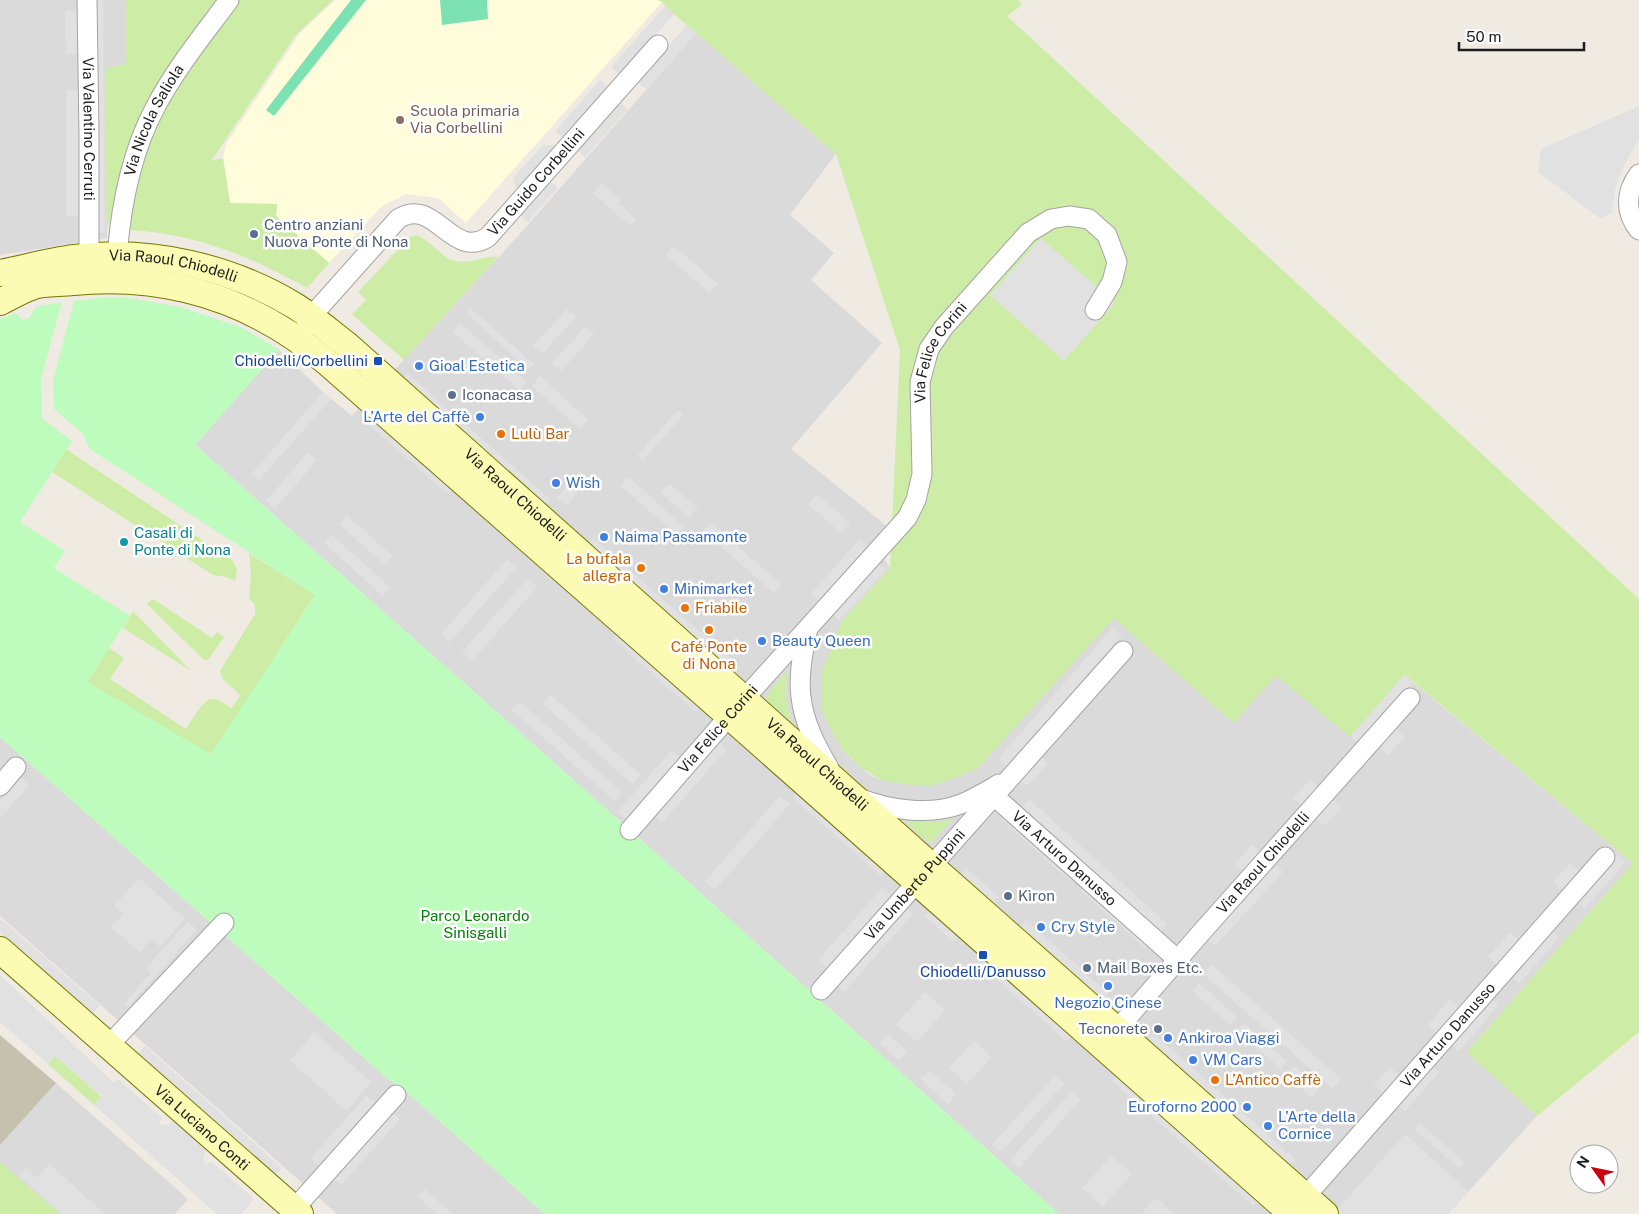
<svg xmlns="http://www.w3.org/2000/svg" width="1639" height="1214" font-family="'Public Sans',sans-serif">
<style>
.residential{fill:#dbdada}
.education{fill:#fffcdb}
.construction{fill:#c4c2ae}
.grass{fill:#cdeca5}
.park{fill:#bdfcbd}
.pitch{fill:#7ce2b3}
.parking{fill:#e1e1e1}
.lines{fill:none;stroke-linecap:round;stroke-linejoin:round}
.street-casing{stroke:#a4a4a4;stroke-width:21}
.secondary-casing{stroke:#747800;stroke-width:28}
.street{stroke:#fff;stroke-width:19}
.secondary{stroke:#fcfbb3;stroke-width:26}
.education-dot{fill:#8d6e63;stroke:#fff;stroke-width:2}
.service-dot{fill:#5c6f8a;stroke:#fff;stroke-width:2}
.transit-dot{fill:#1a4fb4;stroke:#fff;stroke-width:2}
.shop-dot{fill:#3f7fe0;stroke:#fff;stroke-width:2}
.food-dot{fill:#e8710a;stroke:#fff;stroke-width:2}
.culture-dot{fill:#0f9aa8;stroke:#fff;stroke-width:2}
.labels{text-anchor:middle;stroke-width:5;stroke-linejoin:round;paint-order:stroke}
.education-label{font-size:15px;fill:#785e54;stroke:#fff;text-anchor:start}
.street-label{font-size:15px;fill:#1d1d1d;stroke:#fff}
.service-label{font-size:15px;fill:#4e5e75;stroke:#fff;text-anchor:start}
.transit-label{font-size:15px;fill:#164399;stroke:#fff;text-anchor:end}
.shop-label{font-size:15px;fill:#366cbe;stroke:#fff;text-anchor:start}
.food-label{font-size:15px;fill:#c56008;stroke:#fff;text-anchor:start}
.culture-label{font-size:15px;fill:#0d838f;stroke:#fff;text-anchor:start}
.park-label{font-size:15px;fill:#068007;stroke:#fff}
</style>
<rect width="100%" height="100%" fill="#efeae2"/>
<path class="residential" d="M0 0H125L126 64 105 69 107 238 0 255Z
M696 33 836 154 790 215 834 253 811 280 882 343 791 449 882 522 901 540 884 559 890 568 842 621 822 710 831 730 842 749 851 759 870 775 881 780 955 778 978 768 1114 617 1233 723 1275 676 1404 675 1633 863 1467 1052 1537 1116 1448 1214H1059L630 830 195 445 279 350 323 392 352 416 518 236Z
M0 737 388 1079 402 1088 545 1214H337L0 916Z
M56 1083 188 1199 175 1214H60L0 1162V1145Z"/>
<path class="education" d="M335 0H657L662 2 466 223 438 198 407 194 382 206 329 263 276 216 277 204 230 203 223 158 226 144 300 33Z"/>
<path class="construction" d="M0 1035 56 1083 0 1145Z"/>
<path class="grass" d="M125 0H333L296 35 211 161 223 158 230 203 277 204 276 216 329 263 307 288C250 256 194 233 128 230L136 186 107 227 105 69 126 64Z
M657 0H1018L1022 5 1007 16 1639 599V1032L1537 1116 1467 1052 1633 863 1405 675 1350 737 1276 676 1233 723 1114 618 978 768 955 778 931 786 903 784 881 780 860 767 842 749 831 730 822 710V671L842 621 890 568 900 350 836 154 674 14 662 2Z
M417 235C429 240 443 258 452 260 469 266 483 255 498 257L404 360 352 314 366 300 358 292 410 237Z
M66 449 232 560 237 569 235 581 226 577 213 575 52 472Z
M249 553 315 595 211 755 87 682 109 648 124 658 110 679 186 729C191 722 204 697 213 699 219 700 226 705 232 708L240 695 223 679 220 671 255 614V605L249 598 251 574Z
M153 599 212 638 217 632 224 637 208 660H204L147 604Z
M133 611 191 671 123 628Z
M787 671 786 697 791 722 767 700 766 696Z
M953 819 930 843 905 822H938Z
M55 1056 102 1097 94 1105 48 1064Z
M0 1162 60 1214H0Z"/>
<path class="park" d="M101 298H129L180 307 243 328 279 350 195 445 630 830 1059 1214H545L402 1088 388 1079 0 737V319L16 313 22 320 29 318 36 307 62 302 41 378 42 418 72 441 20 522 65 551 54 568 130 616 87 682 211 754 315 595 90 449 83 434 54 409 53 381 74 301Z"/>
<path class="pitch" d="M351 0H366L274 116 266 110Z
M440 0H487L488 19 442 25Z"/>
<path class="parking" d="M90 0H103L105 233H92Z
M665 6 674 14 620 75 611 67Z
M65 11H77V54H66Z
M687 25 696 33 647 90 637 82Z
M600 80 609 87 564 138 555 131Z
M66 90H79V216L66 217Z
M620 102 628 109 585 157 577 150Z
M1639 106V139L1623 167 1615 190 1612 212 1601 219 1538 172 1541 149Z
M557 145 517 190 513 178 542 146Z
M550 181 558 188 528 222 520 215Z
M602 183 621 200 619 203 636 219 630 226 593 193Z
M1041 238 1115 303 1064 361 990 295Z
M674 246 718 284 709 293 666 255Z
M470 308 534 364 529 370 466 313Z
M567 309 576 317 542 354 533 346Z
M460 323 527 382 519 390 453 332Z
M586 326 594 334 561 371 552 363Z
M407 373 550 499 543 507 400 381Z
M540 376 588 420 580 429 532 386Z
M323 392 331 399 259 480 252 473Z
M678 410 683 415 643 461 637 456Z
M372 412 456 485 448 494 364 421Z
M308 452 317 460 275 509 266 501Z
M580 471 589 479 566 506 557 498Z
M629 477 684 527 677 535 621 486Z
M670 484 698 508 690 518 661 493Z
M817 494 850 523 841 533 808 504Z
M347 515 392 556 384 564 339 524Z
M710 522 781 584 774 593 703 531Z
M331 534 390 587 382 595 324 543Z
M593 538 737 664 729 672 586 546Z
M860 539 868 546 819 601 811 594Z
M507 559 516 568 450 642 441 634Z
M878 563 886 570 839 620 832 614Z
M528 578 538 586 472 661 462 652Z
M1113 627 1122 635 1006 766 998 759Z
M620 630 702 703 695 712 613 639Z
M1404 675 1413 682 1359 745 1350 737Z
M551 695 641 775 632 784 543 704Z
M520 702 622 792 615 801 512 710Z
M1396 728 1405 737 1388 755 1379 747Z
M718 742 726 750 662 823 654 815Z
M672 750 680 757 626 819 618 811Z
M1039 755 1048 763 1027 786 1019 778Z
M21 778 29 785 0 818V801Z
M1310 780 1319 788 1302 806 1293 798Z
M800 790 888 868 881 876 793 798Z
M780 796 790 804 715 890 705 881Z
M1029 799 1167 924 1159 934 1020 809Z
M1332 799 1341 808 1324 826 1315 818Z
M1008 811 1078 875 1071 882 1001 819Z
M1251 845 1260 853 1244 871 1235 864Z
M1617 854 1626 862 1585 908 1576 901Z
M1274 863 1283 872 1215 946 1207 938Z
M1570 863 1579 871 1562 890 1553 882Z
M966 868 999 897 992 905 959 876Z
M139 878 185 919 160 947 151 939 140 952 111 927 123 914 114 906Z
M1088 883 1153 940 1145 948 1081 891Z
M882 888 891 896 827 968 818 960Z
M905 907 913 914 844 992 836 984Z
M932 907 962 932 954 942 924 916Z
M0 918 100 1006 92 1014 0 933Z
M1026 920 1109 994 1102 1003 1018 929Z
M188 921 197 930 128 1007 124 1003 151 973 146 968Z
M1550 930 1559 938 1519 984 1510 976Z
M1510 933 1518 940 1497 965 1488 957Z
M989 957 1074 1033 1067 1042 981 965Z
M1211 964 1341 1079 1333 1089 1203 974Z
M0 975 113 1082 118 1079 162 1118 159 1123 163 1125H168L174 1119 210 1148 206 1151 203 1157 204 1162 206 1166 211 1161 254 1199 241 1214H217L94 1105 102 1096 55 1056 48 1064 0 1022Z
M1199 983 1237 1017 1230 1025 1192 991Z
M925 992 945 1010 917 1042 896 1024Z
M1491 998 1499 1005 1459 1051 1451 1044Z
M1449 1000 1459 1008 1437 1033 1428 1025Z
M1244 1023 1287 1061 1281 1069 1237 1031Z
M314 1032 371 1082 347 1111 290 1061Z
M1153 1033 1295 1159 1287 1167 1146 1042Z
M888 1034 907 1051 899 1060 880 1043Z
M974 1040 992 1057 967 1084 949 1068Z
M145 1046 282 1168 275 1176 137 1055Z
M1430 1064 1439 1072 1405 1111 1396 1103Z
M1294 1066 1319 1088 1312 1097 1286 1075Z
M1390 1067 1399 1076 1383 1093 1374 1085Z
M929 1070 956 1094 948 1104 920 1079Z
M1119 1072 1261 1198 1253 1206 1112 1081Z
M1055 1076 1064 1084 1001 1152 992 1144Z
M1072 1091 1081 1099 1019 1168 1010 1160Z
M366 1096 375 1103 319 1166 311 1158Z
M391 1112 400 1119 341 1185 332 1178Z
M1419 1123 1465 1162 1459 1168 1414 1129Z
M1405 1134 1468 1191 1448 1214H1337L1335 1212Z
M1111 1156 1132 1174 1103 1207 1082 1188Z
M49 1164 104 1213 103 1214H62L19 1176 26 1168 37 1178Z
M425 1189 452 1214H437L418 1197Z
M1156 1198 1174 1214H1141Z"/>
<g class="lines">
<defs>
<g id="street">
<path id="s1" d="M87 0 89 134V257"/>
<path d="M1639 174C1625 192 1625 213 1639 230"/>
<path id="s2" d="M117 256C121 205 131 152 156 106 176 68 204 34 229 0"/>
<path id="s3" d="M306 327 316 311 398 219C434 195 452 261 488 237L658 45"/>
<path d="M808 628C803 650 798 675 801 697 804 723 816 746 829 768"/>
<path d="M0 786 16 767"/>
<path id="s4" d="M994 796 1178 960"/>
<path d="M859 798C889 810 930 816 961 804 974 799 987 791 999 784"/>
<path id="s5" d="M630 830 744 699 907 518 916 500 922 474 920 382 929 349 944 327 1028 233 1051 219 1069 216 1089 219 1107 235 1117 262 1112 282 1095 310"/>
<path id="s6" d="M821 990 1123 651"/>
<path id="s7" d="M1109 1039 1199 935 1410 698"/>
<path d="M109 1045 224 923"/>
<path id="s8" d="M1297 1206 1605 857"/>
<path d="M294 1209 396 1095"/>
</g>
<g id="secondary">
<path id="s9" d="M0 273C25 268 50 261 75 258 150 248 231 267 295 306 313 317 330 332 347 345L931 866 1325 1214"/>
<path d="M0 302C10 297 20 291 31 287 43 282 60 284 73 282 170 273 254 300 328 363L744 729 1292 1214"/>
<path id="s10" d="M0 950 300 1214"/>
</g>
</defs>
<use href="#street" class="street-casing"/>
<use href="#secondary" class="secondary-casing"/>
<use href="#street" class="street"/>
<use href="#secondary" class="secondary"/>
</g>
<circle class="education-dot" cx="400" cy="120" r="5"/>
<g class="service-dot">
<circle cx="254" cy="234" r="5"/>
<circle cx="452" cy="395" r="5"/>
<circle cx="1008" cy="896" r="5"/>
<circle cx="1087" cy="968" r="5"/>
<circle cx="1158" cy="1029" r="5"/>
</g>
<g class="transit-dot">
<rect x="373" y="356" width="10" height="10" rx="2.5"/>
<rect x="978" y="950" width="10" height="10" rx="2.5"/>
</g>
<g class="shop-dot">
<circle cx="419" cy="366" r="5"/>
<circle cx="480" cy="417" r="5"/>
<circle cx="556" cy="483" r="5"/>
<circle cx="604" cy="537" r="5"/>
<circle cx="664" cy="589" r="5"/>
<circle cx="762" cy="641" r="5"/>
<circle cx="1041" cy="927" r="5"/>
<circle cx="1108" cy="986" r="5"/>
<circle cx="1168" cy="1038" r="5"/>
<circle cx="1193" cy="1060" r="5"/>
<circle cx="1247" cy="1107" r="5"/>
<circle cx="1268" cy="1126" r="5"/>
</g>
<g class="food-dot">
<circle cx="501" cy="434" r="5"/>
<circle cx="641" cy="568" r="5"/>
<circle cx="685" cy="608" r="5"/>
<circle cx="709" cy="630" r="5"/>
<circle cx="1215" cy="1080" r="5"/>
</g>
<circle class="culture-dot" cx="124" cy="542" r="5"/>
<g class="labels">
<g class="education-label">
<text x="410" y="116">Scuola primaria<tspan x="410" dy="17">Via Corbellini</tspan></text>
</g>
<g class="street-label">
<text dy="5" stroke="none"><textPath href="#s2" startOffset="142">Via Nicola Saliola</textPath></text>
<text dy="5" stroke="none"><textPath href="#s1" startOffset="129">Via Valentino Cerruti</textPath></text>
<text dy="5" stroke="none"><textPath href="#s3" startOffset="315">Via Guido Corbellini</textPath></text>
<text dy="5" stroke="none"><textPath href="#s9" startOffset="176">Via Raoul Chiodelli</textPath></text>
<text dy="5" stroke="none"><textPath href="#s5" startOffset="591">Via Felice Corini</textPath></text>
<text dy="5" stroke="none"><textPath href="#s9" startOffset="596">Via Raoul Chiodelli</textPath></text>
<text dy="5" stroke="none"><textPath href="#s5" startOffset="134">Via Felice Corini</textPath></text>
<text dy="5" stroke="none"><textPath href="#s9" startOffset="1001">Via Raoul Chiodelli</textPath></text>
<text dy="5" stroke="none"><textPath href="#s4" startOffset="94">Via Arturo Danusso</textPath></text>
<text dy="5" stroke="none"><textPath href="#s7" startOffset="234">Via Raoul Chiodelli</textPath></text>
<text dy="5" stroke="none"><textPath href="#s6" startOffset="141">Via Umberto Puppini</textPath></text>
<text dy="5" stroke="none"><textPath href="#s8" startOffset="228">Via Arturo Danusso</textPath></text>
<text dy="5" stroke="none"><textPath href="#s10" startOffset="269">Via Luciano Conti</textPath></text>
</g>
<g class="service-label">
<text x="264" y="230">Centro anziani<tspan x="264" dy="17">Nuova Ponte di Nona</tspan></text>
<text x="462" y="400">Iconacasa</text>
<text x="1018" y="901">Kìron</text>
<text x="1097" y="973">Mail Boxes Etc.</text>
<text x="1148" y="1034" text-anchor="end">Tecnorete</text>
</g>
<g class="transit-label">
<text x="368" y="366">Chiodelli/Corbellini</text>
<text x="983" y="977" text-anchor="middle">Chiodelli/Danusso</text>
</g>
<g class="shop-label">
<text x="429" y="371">Gioal Estetica</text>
<text x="470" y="422" text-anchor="end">L’Arte del Caffè</text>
<text x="566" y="488">Wish</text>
<text x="614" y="542">Naima Passamonte</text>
<text x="674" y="594">Minimarket</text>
<text x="772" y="646">Beauty Queen</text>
<text x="1051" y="932">Cry Style</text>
<text x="1108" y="1008" text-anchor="middle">Negozio Cinese</text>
<text x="1178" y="1043">Ankiroa Viaggi</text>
<text x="1203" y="1065">VM Cars</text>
<text x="1237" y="1112" text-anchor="end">Euroforno 2000</text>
<text x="1278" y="1122">L’Arte della<tspan x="1278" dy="17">Cornice</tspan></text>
</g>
<g class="food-label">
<text x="511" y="439">Lulù Bar</text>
<text x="631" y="564" text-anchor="end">La bufala<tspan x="631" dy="17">allegra</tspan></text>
<text x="695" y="613">Friabile</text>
<text x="709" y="652" text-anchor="middle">Café Ponte<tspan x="709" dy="17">di Nona</tspan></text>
<text x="1225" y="1085">L’Antico Caffè</text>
</g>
<g class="culture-label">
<text x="134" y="538">Casali di<tspan x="134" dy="17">Ponte di Nona</tspan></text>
</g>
<g class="park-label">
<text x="475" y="921">Parco Leonardo<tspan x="475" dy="17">Sinisgalli</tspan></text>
</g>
</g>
<g transform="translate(1594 1169) rotate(303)"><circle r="24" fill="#ffffff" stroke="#a5a5a5"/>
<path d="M0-4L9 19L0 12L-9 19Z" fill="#ca000f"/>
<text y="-8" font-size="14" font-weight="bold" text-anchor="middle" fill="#1d1d1d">N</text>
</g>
<path d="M1459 42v8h125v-8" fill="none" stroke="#1d1d1d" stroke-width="2.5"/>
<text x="1466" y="42" font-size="15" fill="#1d1d1d" stroke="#ffffff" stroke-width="4" paint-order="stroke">50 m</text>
</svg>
